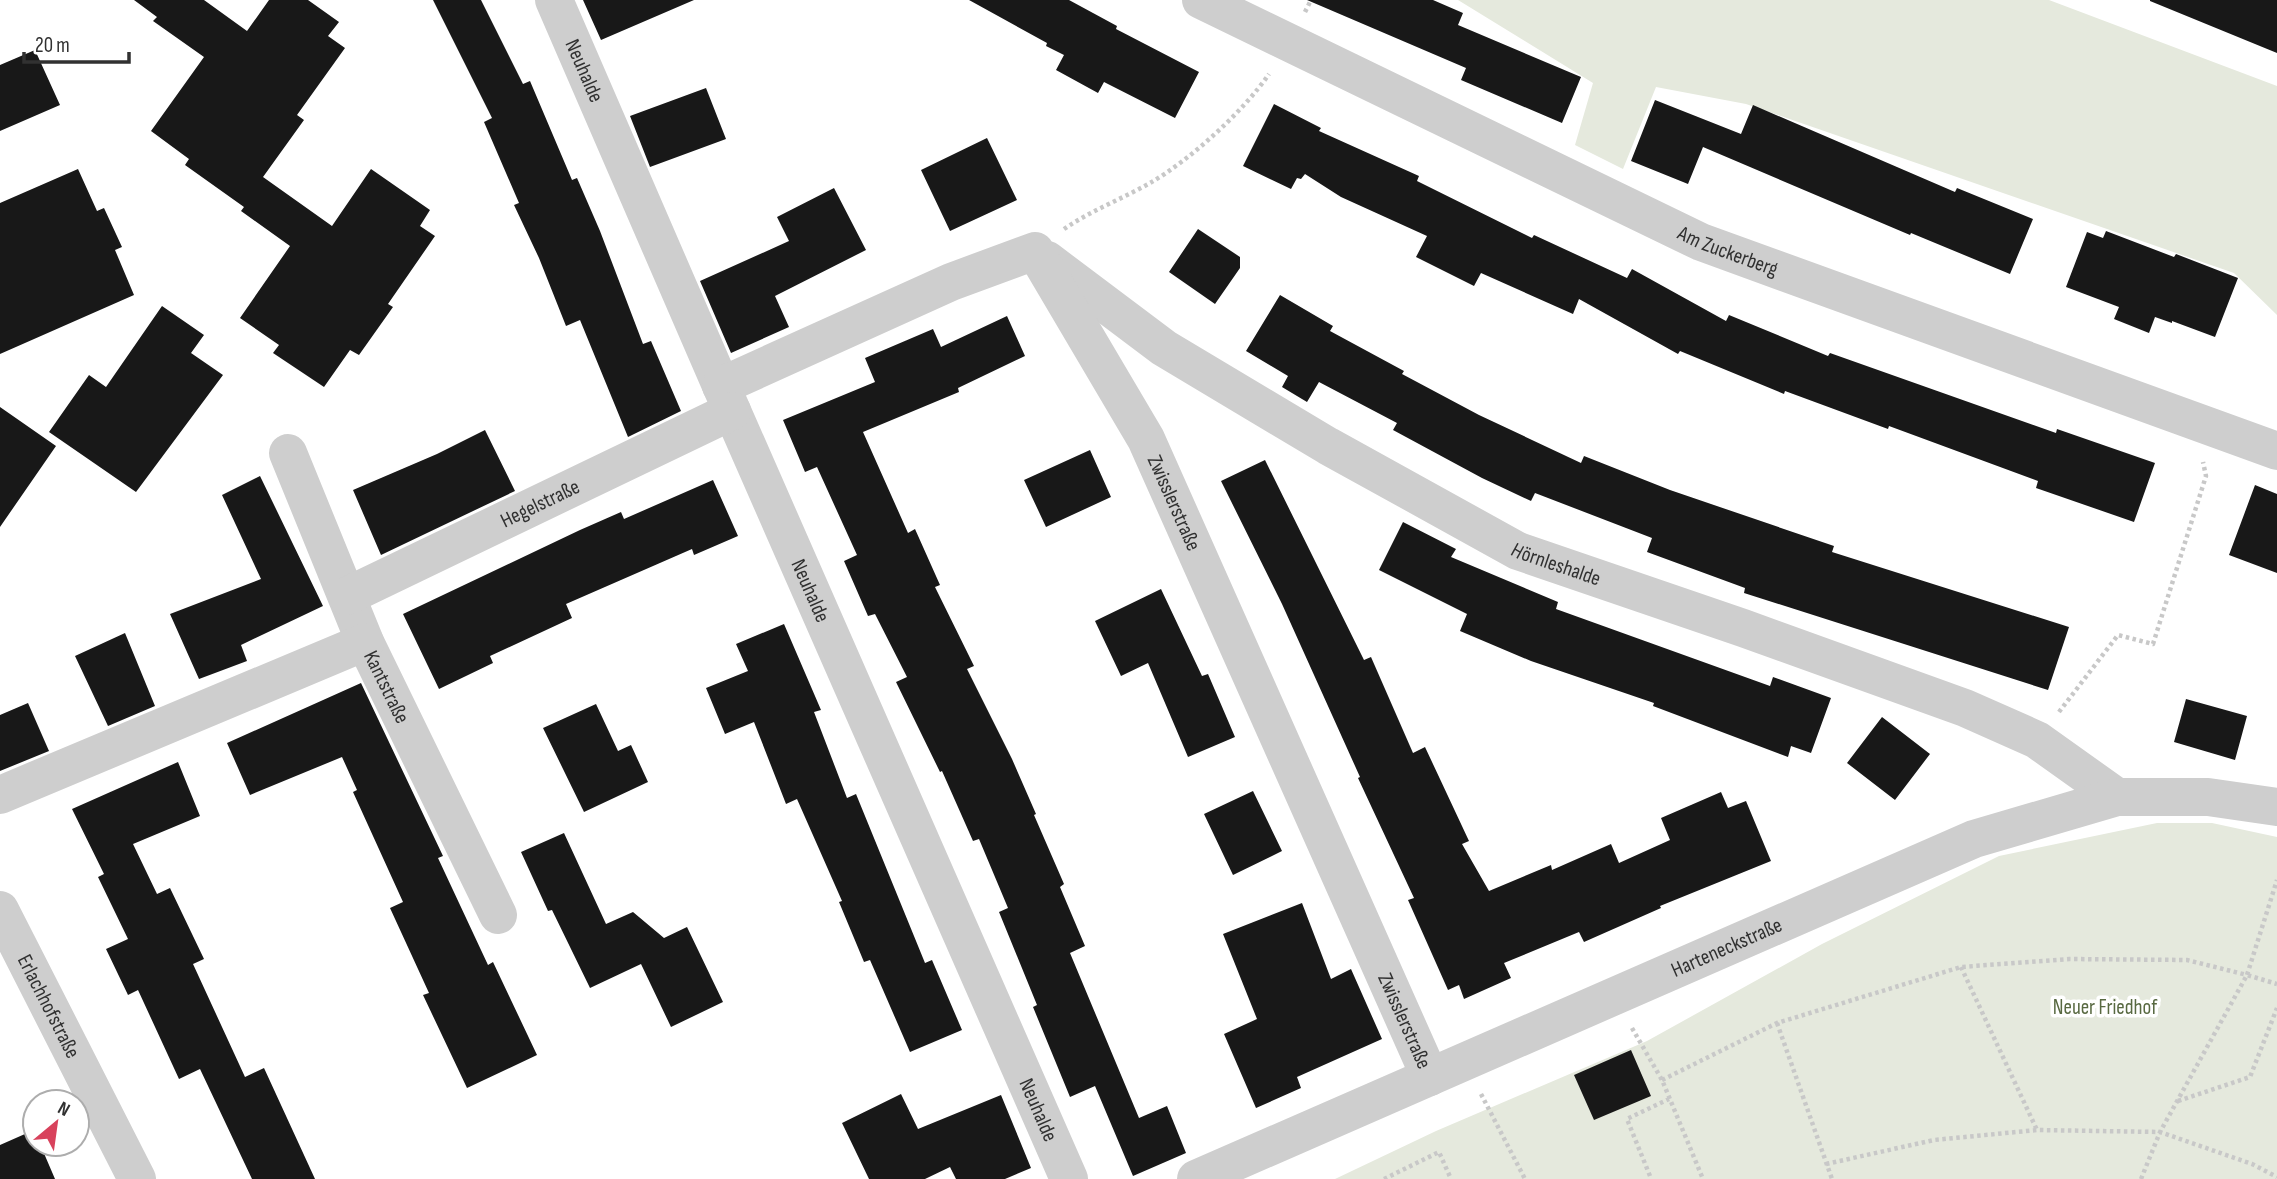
<svg xmlns="http://www.w3.org/2000/svg" width="2277" height="1179" font-family="'Sofia Sans Condensed',sans-serif">
<style>
.green{fill:#e5e9dd}
.building{fill:#181818}
.lines{fill:none;stroke-linecap:round;stroke-linejoin:round}
.path{stroke:#c8c8c8;stroke-width:4.5;stroke-dasharray:3.5 3.5;stroke-linecap:butt}
.minor{stroke:#cecece;stroke-width:38}
.labels{text-anchor:middle;stroke-width:7;stroke-linejoin:round;paint-order:stroke}
.street-label{font-size:21px;fill:#313131;stroke:#fff}
.park-label{font-size:21px;fill:#586941;stroke:#fff}
</style>
<rect width="100%" height="100%" fill="#fff"/>
<path class="green" d="M1458 0H2049L2277 86V315L2234 273 1746 104 1656 87 1623 169 1575 145 1593 83Z
M2157 823H2212L2277 837V1179H1335L1436 1131 1647 1041 1822 944 1999 856Z"/>
<path class="building" d="M134 0H204L247 31 269 0H308L339 22 328 36 345 48 297 115 304 120 263 177 332 226 371 169 430 210 420 226 435 236 388 304 393 307 359 355 350 350 324 387 273 353 279 345 240 318 290 246 241 211 244 207 185 165 189 159 151 131 204 57 153 21 157 17Z
M433 0H481L523 84 530 81 572 180 577 178 600 231 643 344 651 341 681 411 628 437 580 320 566 326 539 258 514 205 519 203 484 122 492 118Z
M583 0H694L601 40Z
M969 0H1069L1117 26 1116 29 1199 72 1175 118 1104 82 1098 93 1056 70 1064 55 1046 46 1047 43Z
M1307 0H1433L1463 13 1458 25 1581 77 1562 123 1461 80 1466 68Z
M2150 0H2277V53L2150 1Z
M35 50 60 105 0 131V65Z
M706 88 726 139 650 167 630 116Z
M1655 100 1741 134 1753 105 1955 192 1957 188 2033 219 2010 274 1911 233 1910 235 1703 147 1688 184 1631 161Z
M1274 104 1321 128 1319 131 1419 176 1417 181 1532 238 1534 235 1627 278 1632 269 1726 321 1729 315 1828 356 1830 353 2056 433 2057 429 2155 463 2134 522 2036 488 2038 481 1889 426 1888 429 1785 391 1784 394 1680 351 1678 354 1579 299 1573 314 1481 273 1474 286 1416 257 1427 236 1341 197 1305 174 1301 179 1297 178 1291 189 1243 166Z
M987 138 1017 200 950 231 921 170Z
M78 169 97 211 104 208 122 247 115 250 134 295 0 354V203Z
M834 188 866 250 775 296 789 327 731 353 700 281 789 241 777 217Z
M1198 229 1240 257V268L1215 304 1169 272Z
M2106 231 2174 257 2176 254 2238 278 2215 337 2172 321V323L2155 317 2149 333 2114 319 2119 307 2066 287 2087 232 2103 238Z
M1280 295 1333 326 1330 331 1404 371 1402 374 1479 415 1581 463 1584 456 1670 490 1834 546 1832 552 2069 627 2048 690 1744 593 1745 588 1647 552 1652 538 1535 493 1531 501 1482 478 1393 430 1397 423 1319 382 1307 402 1282 387 1288 376 1246 351Z
M162 306 204 335 191 353 223 375 136 492 49 432 89 375 106 387Z
M1007 316 1025 356 958 388 959 392 863 432 908 533 915 529 940 585 935 587 974 666 967 669 1012 759 1036 814 1034 815 1064 884 1060 887 1085 946 1070 953 1139 1118 1167 1106 1186 1153 1133 1176 1095 1086 1070 1097 1033 1007 1037 1005 999 912 1008 908 979 839 973 841 942 771 940 772 896 682 907 677 875 614 868 616 844 561 857 555 817 467 805 472 783 420 875 382 865 358 933 329 941 347Z
M0 407 56 446 0 527Z
M485 430 515 491 381 555 353 490 437 454Z
M1090 450 1111 497 1046 527 1024 480Z
M1265 460 1364 660 1371 657 1413 753 1425 747 1469 841 1462 844 1489 891 1551 865 1552 870 1611 844 1619 863 1670 840 1661 818 1721 792 1728 808 1746 801 1771 861 1660 906 1661 908 1584 942 1579 932 1504 963 1511 978 1464 999 1459 985 1448 990 1408 900 1414 898 1358 778 1360 777 1282 604 1221 481Z
M260 476 323 606 241 645 247 661 199 679 170 614 261 579 222 495Z
M713 480 738 536 694 555 692 549 566 604 572 618 490 656 493 663 439 689 403 614 580 530 621 512 624 519Z
M2255 485 2277 494V573L2229 555Z
M1403 522 1456 549 1451 557 1558 602 1556 609 1770 686 1773 677 1831 698 1811 753 1791 746 1788 757 1653 706 1654 703 1531 661 1460 631 1467 614 1379 570Z
M1161 589 1202 676 1208 674 1235 737 1188 757 1148 663 1121 676 1095 621Z
M784 624 821 710 814 712 847 798 856 794 925 963 932 960 962 1030 910 1052 870 960 864 962 839 902 842 901 797 799 786 804 754 722 725 734 706 688 748 671 736 644Z
M125 633 155 706 108 726 75 656Z
M361 683 443 856 438 858 488 965 493 962 537 1055 467 1088 423 995 429 993 390 908 403 902 353 792 357 790 342 757 250 795 227 743Z
M2186 699 2247 716 2235 760 2174 742Z
M28 703 49 751 0 771V715Z
M596 704 618 751 631 745 648 782 584 812 543 728Z
M1882 717 1930 754 1895 800 1847 763Z
M178 762 200 816 133 844 157 894 170 888 204 959 193 964 245 1077 264 1068 315 1179H252L200 1069 179 1079 138 990 128 995 106 949 128 939 98 877 104 874 72 809Z
M1253 791 1282 851 1233 875 1204 814Z
M564 833 606 924 633 912 664 938 687 927 723 1002 671 1027 641 964 590 988 552 910 548 911 521 852Z
M1302 903 1331 979 1351 969 1382 1039 1297 1077 1301 1088 1256 1108 1224 1034 1257 1019 1223 934Z
M1631 1050 1651 1096 1594 1120 1574 1075Z
M901 1094 918 1129 1001 1095 1031 1168 1005 1179H956L950 1167 925 1179H869L842 1123Z
M34 1130 35 1144H40L55 1179H0V1145Z"/>
<g class="lines">
<path class="path" d="M1305 12 1311 0
M1064 229C1090 211 1122 199 1150 183 1190 160 1243 112 1269 74
M2059 712 2118 635 2153 644 2206 476 2203 462
M1961 967 2037 1130
M1777 1023 1832 1179
M1632 1028 1662 1080 1703 1179
M1662 1080 1777 1023 1961 967 2069 959 2187 960 2247 975 2277 880
M1481 1094 1525 1179
M2178 1101 2250 1077 2277 1008
M1826 1164 1934 1140 2037 1130 2160 1132 2252 1164 2277 1177
M1650 1176 1627 1119 1669 1099
M1384 1179 1439 1152 1451 1179
M2141 1179 2160 1132 2247 975 2277 984"/>
<g class="minor">
<path id="s1" d="M554 0 732 411 1069 1179"/>
<path id="s2" d="M1201 0 1701 242 2277 451"/>
<path id="s3" d="M1047 260 1164 348 1328 446 1518 551 1743 628 1965 708 2037 740 2117 797"/>
<path id="s4" d="M721 386 951 282 1035 251 1146 439 1430 1077"/>
<path id="s5" d="M288 453 365 642 498 915"/>
<path id="s6" d="M347 596 732 411"/>
<path d="M0 795 365 642"/>
<path id="s7" d="M0 910 137 1179"/>
<path id="s8" d="M1196 1179 1974 839 2117 797H2208L2277 807"/>
</g>
</g>
<g class="labels">
<g class="street-label">
<text dy="7" stroke="none"><textPath href="#s1" startOffset="77">Neuhalde</textPath></text>
<text dy="7" stroke="none"><textPath href="#s2" startOffset="584">Am Zuckerberg</textPath></text>
<text dy="7" stroke="none"><textPath href="#s4" startOffset="630">Zwisslerstraße</textPath></text>
<text dy="7" stroke="none"><textPath href="#s6" startOffset="214">Hegelstraße</textPath></text>
<text dy="7" stroke="none"><textPath href="#s3" startOffset="595">Hörnleshalde</textPath></text>
<text dy="7" stroke="none"><textPath href="#s1" startOffset="644">Neuhalde</textPath></text>
<text dy="7" stroke="none"><textPath href="#s5" startOffset="254">Kantstraße</textPath></text>
<text dy="7" stroke="none"><textPath href="#s8" startOffset="579">Harteneckstraße</textPath></text>
<text dy="7" stroke="none"><textPath href="#s7" startOffset="108">Erlachhofstraße</textPath></text>
<text dy="7" stroke="none"><textPath href="#s4" startOffset="1197">Zwisslerstraße</textPath></text>
<text dy="7" stroke="none"><textPath href="#s1" startOffset="1211">Neuhalde</textPath></text>
</g>
<g class="park-label">
<text x="2105" y="1014">Neuer Friedhof</text>
</g>
</g>
<g transform="translate(56 1123) rotate(29)"><circle r="33" fill="#ffffff" stroke="#adadad" stroke-width="2"/>
<path d="M0-5L12 26L0 18L-12 26Z" fill="#d8425c"/>
<text y="-10" font-size="19" font-weight="bold" text-anchor="middle" fill="#313131">N</text>
</g>
<path d="M24 52v10h105v-10" fill="none" stroke="#313131" stroke-width="3.5"/>
<text x="35" y="52" font-size="21" fill="#313131" stroke="#ffffff" stroke-width="5" paint-order="stroke">20 m</text>
</svg>
